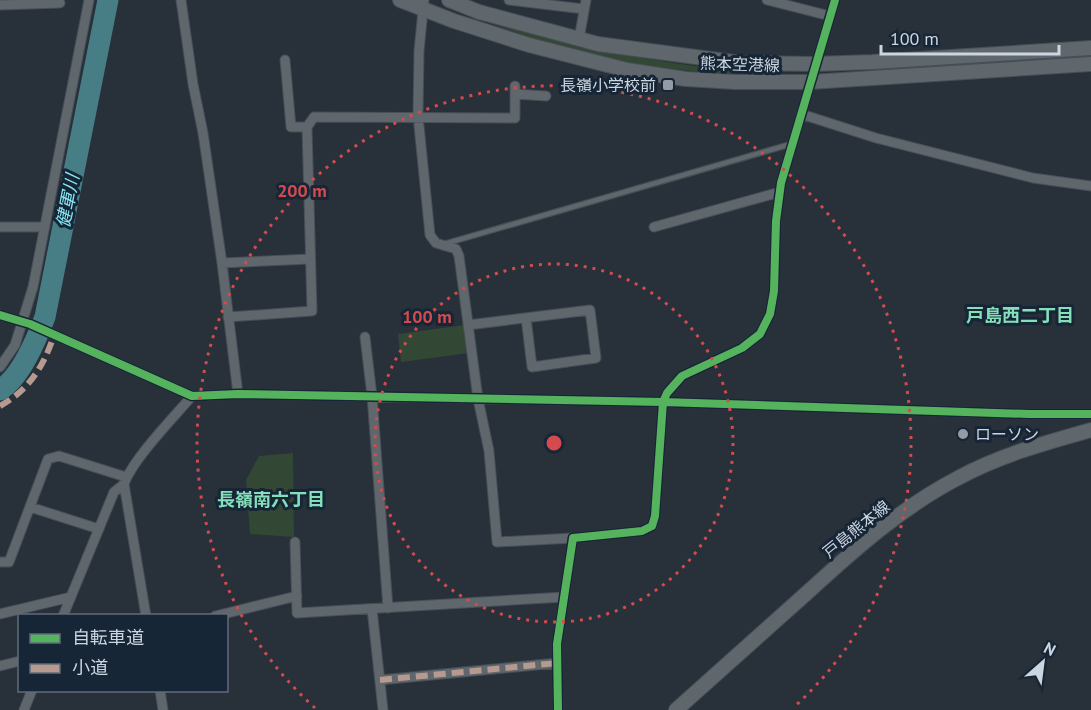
<svg xmlns="http://www.w3.org/2000/svg" width="1091" height="710" font-family="'PT Sans','Noto Sans JP',sans-serif">
<style>
.green{fill:#324835}
.lines{fill:none;stroke-linecap:round;stroke-linejoin:round}
.river{stroke:#477e85;stroke-width:21}
.service-casing{stroke:#464e56;stroke-width:7}
.minor-casing{stroke:#464e56;stroke-width:11}
.secondary-casing{stroke:#464e56;stroke-width:16}
.service{stroke:#5f666c;stroke-width:4.5}
.minor{stroke:#5f666c;stroke-width:9}
.secondary{stroke:#5f666c;stroke-width:14}
.quiet{stroke:#b69a8f;stroke-width:6;stroke-dasharray:12 6;stroke-linecap:butt}
.cycleway-casing{stroke:#172636;stroke-width:11}
.cycleway{stroke:#56b35d;stroke-width:8}
.ring{fill:none;stroke:#d44b4d;stroke-width:3;stroke-dasharray:3 6}
.poi-dot{fill:#939ca6;stroke:#172636;stroke-width:2}
.labels{text-anchor:middle;stroke-width:6;stroke-linejoin:round;paint-order:stroke}
.street-label{font-size:16px;fill:#ccd6e0;stroke:#172636}
.poi-label{font-size:16px;fill:#ccd6e0;stroke:#172636;text-anchor:end}
.water-label{font-size:18px;font-style:italic;fill:#88e9f5;stroke:#172636}
.neighbourhood-label{font-size:18px;font-weight:bold;fill:#86dfbb;stroke:#172636}
.centre{fill:#d44b4d;stroke:#172636;stroke-width:3}
.ring-label{font-size:18px;text-anchor:middle;font-weight:bold;fill:#d44b4d;stroke:#172636;stroke-width:6;stroke-linejoin:round;paint-order:stroke}
</style>
<rect width="100%" height="100%" fill="#283039"/>
<path class="green" d="M465 12C564 45 667 66 771 75V77C699 73 619 66 550 44 521 35 492 23 464 14Z
M1091 54V58L865 71 864 69Z
M465 325 469 353 401 362 398 334Z
M293 453 294 537 250 534 246 480 259 456Z"/>
<g class="lines">
<path class="river" d="M0 390C21 377 36 340 45 317L108 0"/>
<defs>
<path id="service" d="M444 244 791 144"/>
<path id="minor" d="M181 0 193 84 203 133 222 263 238 394
M424 0 419 51 418 116 430 235 436 243 456 249 459 256 478 399 489 451 497 542 573 538
M509 0 584 9
M767 0 830 16
M0 5 60 3
M579 39 586 0
M285 60 291 127H307
M515 94 546 96
M801 114 876 138 1033 178 1091 186
M0 227H45
M654 227 780 192
M222 263 310 259
M0 315 30 324 192 396 238 394 663 402 1029 414H1091
M228 317 312 311 307 127 314 117 515 118V86
M468 325 590 310 596 358 532 367 526 318
M365 337 372 396 388 608
M0 367 15 345 33 287 89 0
M30 507 99 529
M295 542 297 613 564 597
M0 562H9L48 459 59 456 126 477
M372 609 383 710
M0 614 71 597
M63 616 114 492 124 484
M146 616 124 484C133 459 173 418 192 396
M215 616 297 596
M0 666 20 661
M380 680 557 663
M160 690 163 710
M24 710 32 690
M558 710 557 644 573 538 642 531 652 526 655 516 663 402 667 393 682 376 742 348 760 334 770 314 774 291 776 221 781 183 835 0"/>
<path id="secondary" d="M400 0 454 21 529 45 627 70 686 79 735 82H810L1091 64
M449 0 479 12 598 44 741 63 815 64 872 62 1091 48
M676 710C721 670 765 630 809 591 855 549 902 507 958 478 1000 455 1045 443 1091 430"/>
</defs>
<use href="#service" class="service-casing"/>
<use href="#minor" class="minor-casing"/>
<use href="#secondary" class="secondary-casing"/>
<use href="#service" class="service"/>
<use href="#minor" class="minor"/>
<use href="#secondary" class="secondary"/>
<path class="quiet" d="M0 406C29 390 44 366 54 335
M380 680 557 663"/>
<defs>
<path id="cycleway" d="M0 315 30 324 192 396 238 394 663 402 1029 414H1091
M558 710 557 644 573 538 642 531 652 526 655 516 663 402 667 393 682 376 742 348 760 334 770 314 774 291 776 221 781 183 835 0"/>
</defs>
<use href="#cycleway" class="cycleway-casing"/>
<use href="#cycleway" class="cycleway"/>
</g>
<g class="ring">
<circle cx="554" cy="443" r="179"/>
<path d="M315 708A357 357 0 1 1 793 708"/>
</g>
<g class="poi-dot">
<rect x="662" y="79" width="12" height="12" rx="3"/>
<circle cx="963" cy="434" r="6"/>
</g>
<g class="labels">
<g class="street-label">
<text transform="translate(740 64) rotate(2)" y="6">熊本空港線</text>
<text transform="translate(856 529) rotate(-39)" y="6">戸島熊本線</text>
</g>
<g class="poi-label">
<text x="656" y="91">長嶺小学校前</text>
<text x="975" y="440" text-anchor="start">ローソン</text>
</g>
<g class="water-label">
<text transform="translate(68 201) rotate(-79)" y="6">健軍川</text>
</g>
<g class="neighbourhood-label">
<text x="1020" y="322">戸島西二丁目</text>
<text x="271" y="506">長嶺南六丁目</text>
</g>
</g>
<circle cx="554" cy="443" r="9" class="centre"/>
<g class="ring-label">
<text x="302" y="197">200 m</text>
<text x="427" y="323">100 m</text>
</g>
<rect x="18" y="614" width="210" height="78" fill="#172636" stroke="#5f6c7a" stroke-width="1.5"/>
<rect x="30" y="634" width="30" height="9" fill="#56b35d" stroke="#5f6c7a" stroke-width="1.5"/>
<text x="72" y="644" font-size="18" fill="#ccd6e0">自転車道</text>
<rect x="30" y="664" width="30" height="9" fill="#b69a8f" stroke="#5f6c7a" stroke-width="1.5"/>
<text x="72" y="674" font-size="18" fill="#ccd6e0">小道</text>
<g transform="translate(1043 662) rotate(28)" stroke="#172636" stroke-width="4.5" paint-order="stroke">
<path d="M0-4.5L10 22L0 15L-10 22Z" fill="#ccd6e0"/>
<text y="-9" font-size="16" font-weight="bold" text-anchor="middle" fill="#ccd6e0">N</text>
</g>
<path d="M881 45v9h178v-9" fill="none" stroke="#ccd6e0" stroke-width="3"/>
<text x="890" y="45" font-size="18" fill="#ccd6e0" stroke="#172636" stroke-width="4.5" paint-order="stroke">100 m</text>
</svg>
